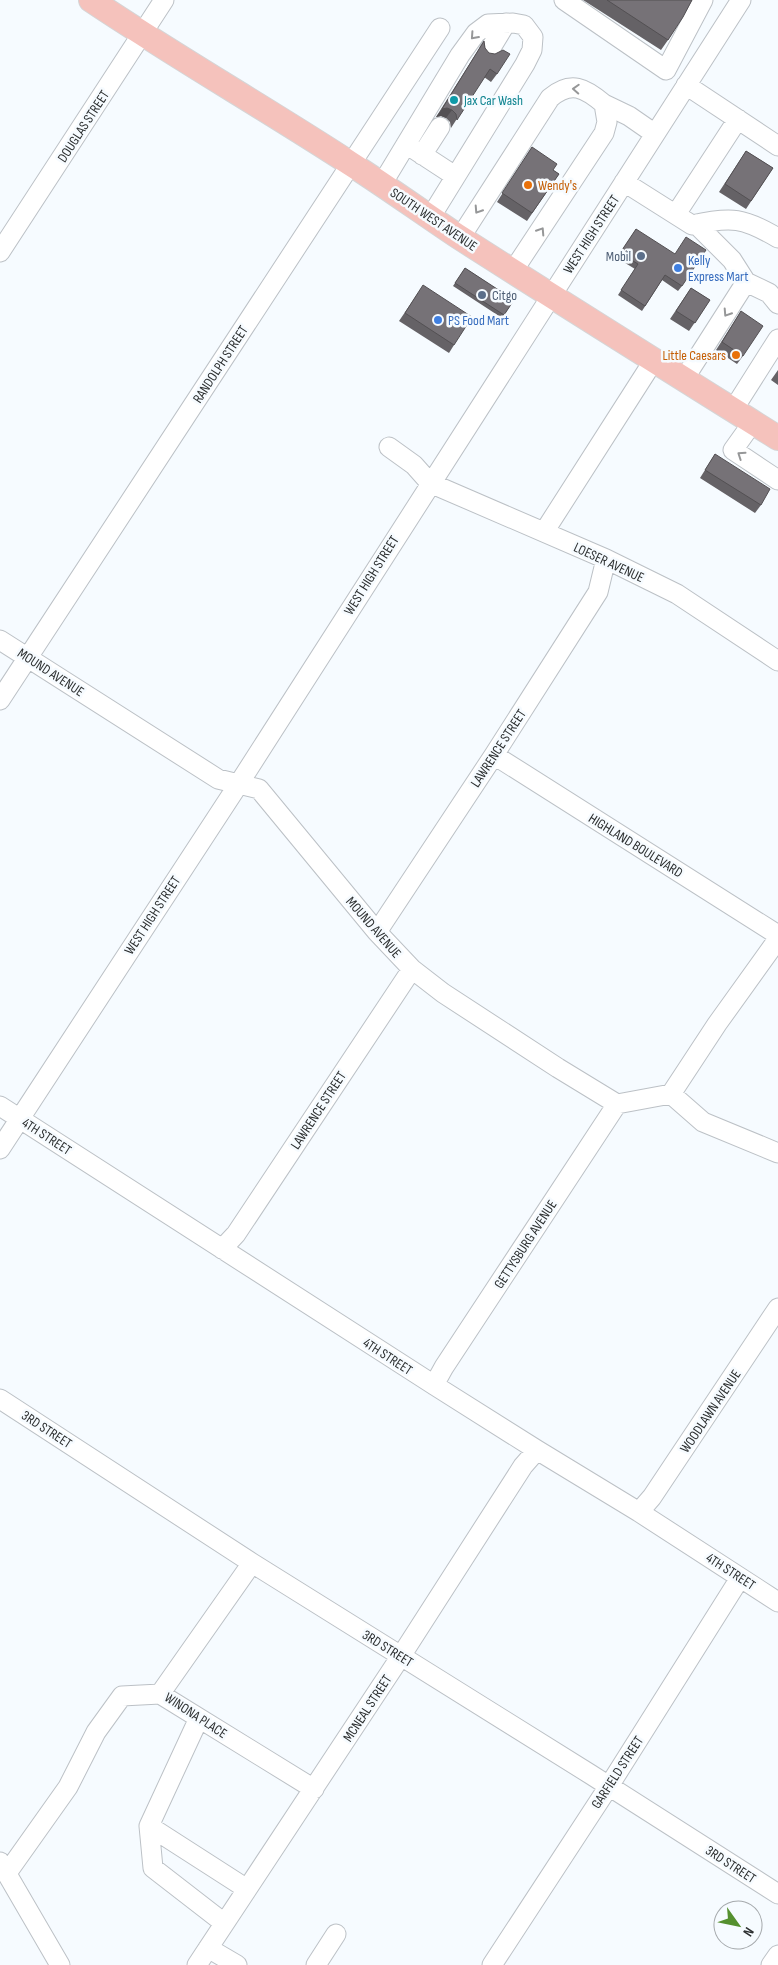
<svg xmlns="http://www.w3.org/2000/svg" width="778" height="1965" font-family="'Sofia Sans Condensed',sans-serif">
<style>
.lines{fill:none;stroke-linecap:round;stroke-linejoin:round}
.minor-casing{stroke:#bcc1c6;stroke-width:21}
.major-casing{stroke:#d5d5d6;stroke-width:26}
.minor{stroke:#fff;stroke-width:19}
.major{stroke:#f5c2bc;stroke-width:24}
.wall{fill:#656266}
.shaded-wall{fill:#535053}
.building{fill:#767277;stroke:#535053}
.oneway{stroke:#969798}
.culture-dot{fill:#0f9aa8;stroke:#f6fbff;stroke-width:2}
.food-dot{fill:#e8710a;stroke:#f6fbff;stroke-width:2}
.service-dot{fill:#5c6f8a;stroke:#f6fbff;stroke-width:2}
.shop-dot{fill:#3f7fe0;stroke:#f6fbff;stroke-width:2}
.labels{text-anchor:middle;stroke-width:5;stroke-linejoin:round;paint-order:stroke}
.culture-label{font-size:14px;fill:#0d838f;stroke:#f6fbff;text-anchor:start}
.street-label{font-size:14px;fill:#2c2f30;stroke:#f6fbff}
.food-label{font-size:14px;fill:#c56008;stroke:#f6fbff;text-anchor:start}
.service-label{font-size:14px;fill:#4e5e75;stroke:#f6fbff;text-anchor:end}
.shop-label{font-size:14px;fill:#366cbe;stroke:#f6fbff;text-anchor:start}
</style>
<rect width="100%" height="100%" fill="#f6fbff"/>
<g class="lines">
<defs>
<path id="minor" d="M564 0 666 70 703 0
M489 51 506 23
M686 85 778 146
M604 104 629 116 655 134
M406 144 455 176
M422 155 440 127
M624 182 692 225C732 216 744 218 778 238
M382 184 460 55 476 33 488 24 513 23 524 25 533 37 532 50 525 64 430 218
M676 214 738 119
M696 224 732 260 746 282 769 293 778 304
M460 238 550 98C571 80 585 88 604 104L607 122 604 133 513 271
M0 252 164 0
M684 379 746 282
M733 410 778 339
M753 422 733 450 778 480
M389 447 414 465 430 483 606 559 677 594 778 661
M544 532 654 360
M0 640 218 779 259 789 377 932 412 969 443 993 558 1068 617 1104 671 1094 703 1122 778 1153
M0 700 440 28
M494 755 778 935
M377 932 494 755 598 592 606 559
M671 1094 717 1024 778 939
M0 1106 434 1385 537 1450 639 1512 778 1602
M0 1149 238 785 741 0
M222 1249 236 1234 412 969
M434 1385 444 1367 617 1104
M0 1399 252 1563 590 1774 778 1894
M639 1512 652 1497 778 1308
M160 1694 314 1789
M160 1694 252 1563
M199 1718 149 1826 247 1889
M149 1826 153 1868 224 1923
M0 1862 60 1965
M7 1873 68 1787 96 1732 122 1696 160 1694
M208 1948 237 1965
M197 1965 401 1656 523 1466 537 1450
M316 1965 336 1934
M492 1965 609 1786 740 1578
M771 1965 778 1955"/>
<path id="major" d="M91 0C176 57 265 108 351 164 387 187 423 213 459 237 565 305 671 371 778 438"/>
</defs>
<use href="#minor" class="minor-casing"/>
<use href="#major" class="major-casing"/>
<use href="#minor" class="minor"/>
<use href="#major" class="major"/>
</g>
<path class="wall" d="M583 0H692L668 40 661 50Z
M484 41 485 48 497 74 491 82 484 77 451 128 450 122 446 118 441 116 436 117Z
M532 147 553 170 559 174 527 221 497 202Z
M746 151 773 168 746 209 719 192Z
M636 229 682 286 678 291 662 280 642 311 618 295 635 269 617 258Z
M465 268 514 300 502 318 453 286Z
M691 288 710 300 689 331 670 319Z
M418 293 454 345 449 353 399 321Z
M741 311 743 356 737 364 716 350Z
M778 370V385L771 380Z
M715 454 761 505 755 513 700 478Z"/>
<path class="shaded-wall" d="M447 108 452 110 446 118 441 116 436 117 442 109Z"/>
<path class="building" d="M607 0H692L683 17 668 40Z
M484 41 485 48 489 53 495 54 503 50 510 54 497 74 490 69 457 120 456 114 452 110 447 108 442 109Z
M532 147 557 164 553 170 559 174 532 213 502 193Z
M746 151 773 168 751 201 725 184Z
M636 229 675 254 686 237 706 250 682 286 665 275 645 306 621 290 638 264 620 253Z
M465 268 514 300 504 315 455 283Z
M423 285 472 317 454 345 405 313Z
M691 288 710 300 695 323 676 311Z
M741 311 763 326 743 356 722 342Z
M715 454 770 489 761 505 705 470Z"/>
<defs><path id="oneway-chevron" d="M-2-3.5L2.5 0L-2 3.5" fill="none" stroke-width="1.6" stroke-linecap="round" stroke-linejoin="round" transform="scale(1.25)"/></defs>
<g class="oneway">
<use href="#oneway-chevron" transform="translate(474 36) rotate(132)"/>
<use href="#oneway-chevron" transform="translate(576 89) rotate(-177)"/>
<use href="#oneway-chevron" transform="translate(478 210) rotate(123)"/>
<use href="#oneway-chevron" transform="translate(541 231) rotate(-57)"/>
<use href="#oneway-chevron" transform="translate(727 313) rotate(123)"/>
<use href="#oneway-chevron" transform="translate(741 455) rotate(-146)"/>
</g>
<circle class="culture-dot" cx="454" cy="100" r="5"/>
<g class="food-dot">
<circle cx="528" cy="185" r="5"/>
<circle cx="736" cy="355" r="5"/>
</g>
<g class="service-dot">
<circle cx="641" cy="256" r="5"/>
<circle cx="482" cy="295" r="5"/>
</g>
<g class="shop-dot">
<circle cx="678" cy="268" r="5"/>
<circle cx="438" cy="320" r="5"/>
</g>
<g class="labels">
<g class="culture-label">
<text x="464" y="105">Jax Car Wash</text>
</g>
<g class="street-label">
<text transform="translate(83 126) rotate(-57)" y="5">DOUGLAS STREET</text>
<text transform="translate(434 219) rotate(34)" y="5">SOUTH WEST AVENUE</text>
<text transform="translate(591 234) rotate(-57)" y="5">WEST HIGH STREET</text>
<text transform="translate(220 364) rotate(-57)" y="5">RANDOLPH STREET</text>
<text transform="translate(609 562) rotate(25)" y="5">LOESER AVENUE</text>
<text transform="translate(371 575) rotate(-58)" y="5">WEST HIGH STREET</text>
<text transform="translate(51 672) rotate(33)" y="5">MOUND AVENUE</text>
<text transform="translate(498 748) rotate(-57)" y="5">LAWRENCE STREET</text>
<text transform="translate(636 845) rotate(32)" y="5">HIGHLAND BOULEVARD</text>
<text transform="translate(152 915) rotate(-57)" y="5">WEST HIGH STREET</text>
<text transform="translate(374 927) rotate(49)" y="5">MOUND AVENUE</text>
<text transform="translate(318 1110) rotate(-57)" y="5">LAWRENCE STREET</text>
<text transform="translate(47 1136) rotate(33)" y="5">4TH STREET</text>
<text transform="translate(525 1244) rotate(-57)" y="5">GETTYSBURG AVENUE</text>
<text transform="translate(388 1356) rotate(33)" y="5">4TH STREET</text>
<text transform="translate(710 1411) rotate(-56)" y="5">WOODLAWN AVENUE</text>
<text transform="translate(47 1429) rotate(33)" y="5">3RD STREET</text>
<text transform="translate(731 1571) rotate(33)" y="5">4TH STREET</text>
<text transform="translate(388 1648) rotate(32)" y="5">3RD STREET</text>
<text transform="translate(367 1708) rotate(-57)" y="5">MCNEAL STREET</text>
<text transform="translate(196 1715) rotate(33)" y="5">WINONA PLACE</text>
<text transform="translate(617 1772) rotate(-57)" y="5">GARFIELD STREET</text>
<text transform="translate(731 1864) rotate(33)" y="5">3RD STREET</text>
</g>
<g class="food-label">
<text x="538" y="190">Wendy's</text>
<text x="726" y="360" text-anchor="end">Little Caesars</text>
</g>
<g class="service-label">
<text x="631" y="261">Mobil</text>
<text x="492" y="300" text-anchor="start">Citgo</text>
</g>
<g class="shop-label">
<text x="688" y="265">Kelly<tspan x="688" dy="16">Express Mart</tspan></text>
<text x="448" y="325">PS Food Mart</text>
</g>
</g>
<g transform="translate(738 1925) rotate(123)"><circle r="24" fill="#f6fbff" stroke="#a5a9ac"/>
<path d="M0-4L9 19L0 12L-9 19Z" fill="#55902f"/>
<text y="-8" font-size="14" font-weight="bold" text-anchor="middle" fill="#2c2f30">N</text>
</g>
</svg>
